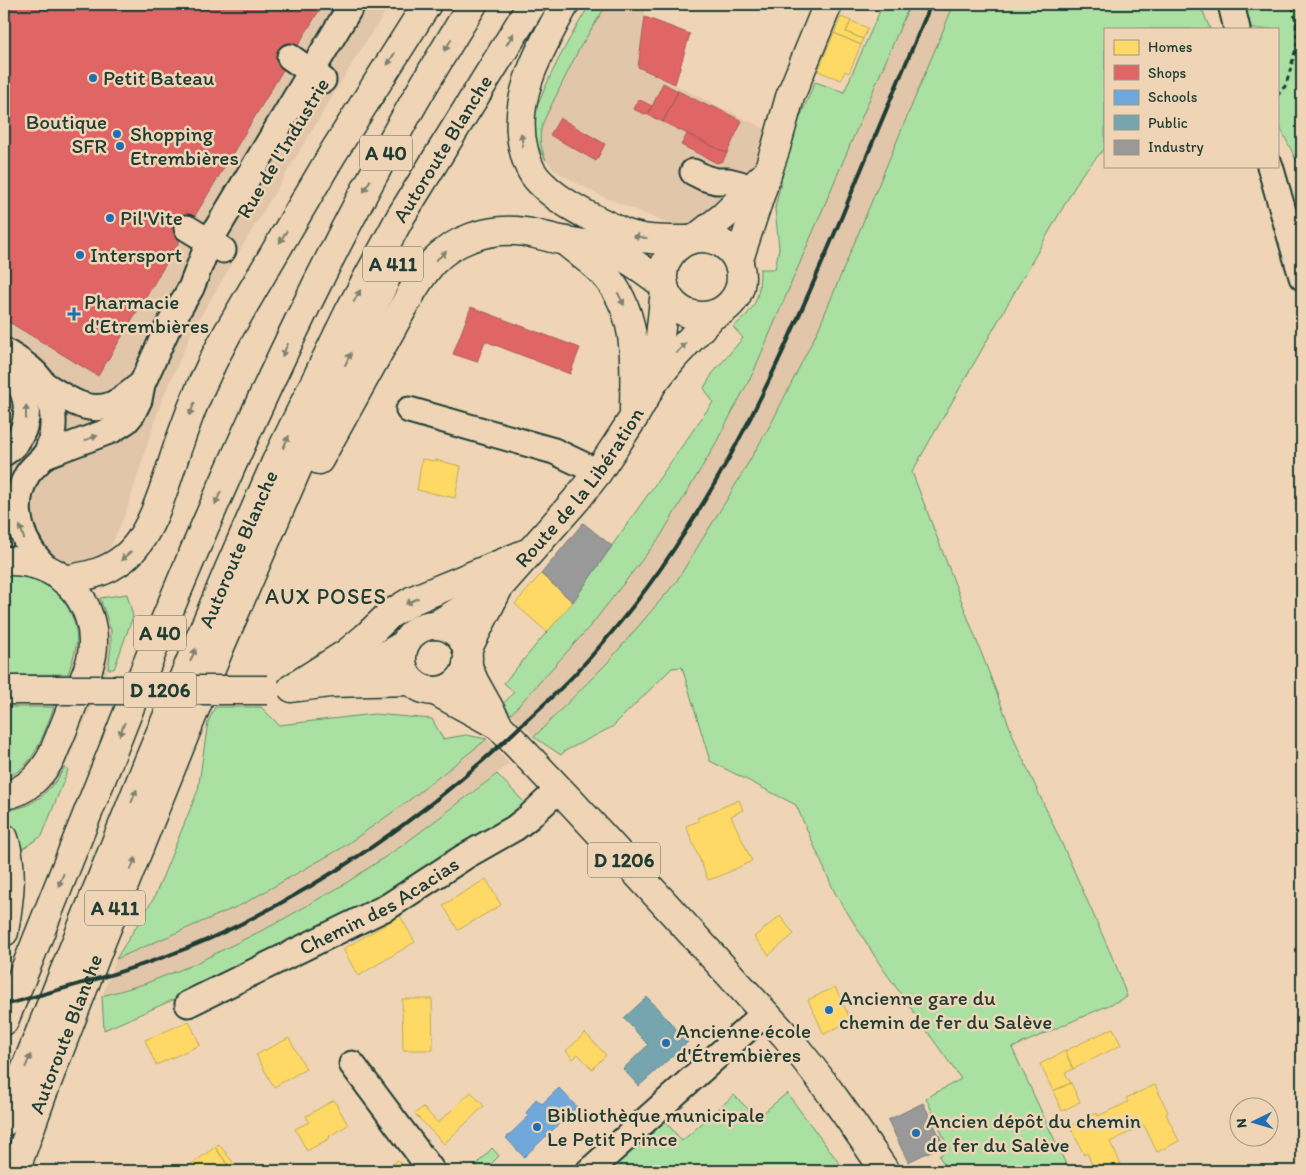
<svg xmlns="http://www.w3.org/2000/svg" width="1306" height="1175" font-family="Itim,sans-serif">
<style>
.built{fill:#e2c6aa}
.green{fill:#abe0a3;stroke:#658e6c}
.homes{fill:#ffd966;stroke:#bcaa57}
.shops{fill:#e06666;stroke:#a65a57}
.schools{fill:#6fa8dc;stroke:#5788aa}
.public{fill:#76a5af;stroke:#5c868a}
.industry{fill:#999;stroke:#747d7b}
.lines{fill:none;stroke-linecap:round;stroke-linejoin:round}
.minor-casing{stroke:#1f3d34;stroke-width:29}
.major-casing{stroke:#1f3d34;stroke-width:31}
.highway-casing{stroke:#1f3d34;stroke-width:31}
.path{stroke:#1f3d34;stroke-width:3;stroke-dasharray:5 4;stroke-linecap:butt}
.minor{stroke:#efd5b6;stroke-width:25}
.major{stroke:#efd5b6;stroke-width:28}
.highway{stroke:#efd5b6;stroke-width:28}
.rail{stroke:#1f3d34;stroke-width:4}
.major-bridge-casing{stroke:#1f3d34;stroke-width:31;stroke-linecap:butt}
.major-bridge{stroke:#efd5b6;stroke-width:28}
.oneway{fill:#7d816e}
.poi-dot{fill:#1f6fb2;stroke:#efd5b6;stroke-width:2}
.labels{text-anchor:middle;stroke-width:5;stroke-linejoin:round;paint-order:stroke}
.shield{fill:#efd5b6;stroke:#5d6b5b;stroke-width:1}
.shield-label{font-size:20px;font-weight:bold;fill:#1f3d34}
.poi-label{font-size:21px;fill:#1f3d34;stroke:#efd5b6;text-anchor:start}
.street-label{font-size:21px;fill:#1f3d34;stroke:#efd5b6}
.neighbourhood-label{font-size:22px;letter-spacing:1px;fill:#1f3d34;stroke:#efd5b6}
</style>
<rect width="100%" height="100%" fill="#efd5b6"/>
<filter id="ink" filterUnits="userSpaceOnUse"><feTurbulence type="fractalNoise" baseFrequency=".02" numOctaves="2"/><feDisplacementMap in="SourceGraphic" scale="10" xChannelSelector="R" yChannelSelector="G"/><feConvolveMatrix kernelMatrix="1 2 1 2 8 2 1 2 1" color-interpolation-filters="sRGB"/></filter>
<g filter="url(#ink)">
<path class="built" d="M4 4H391L361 49 194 327 160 405 128 507 93 588 100 598 111 630V648L108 669 65 767 56 781 41 797 26 806 11 810 4 819Z
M607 4H645V17L638 67 790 141 775 209 674 226 599 195 562 175 553 168 546 160 542 150 540 139 541 128 545 118 579 49Z
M910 4H954L818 330 772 422 729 496 676 582 608 662 534 737 511 714 592 624 660 537 711 452 753 373Z
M487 739 509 764 403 845 343 885 273 925 190 966 144 984 102 996 116 959 243 904 340 849 403 805Z"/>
<path class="green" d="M590 4H607L579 49 545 118C538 134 539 144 546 160 538 148 532 136 533 121 534 112 539 103 542 95 555 63 572 34 590 4Z
M883 4H910L753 373 711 452 660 537 592 624 511 714 503 704 514 692 504 683 573 601 713 402 704 388 713 373 743 338 733 327C756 309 760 298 760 269H775L779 248 775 209 790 141 815 82 844 92Z
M954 4H1200L1210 29H1105V148L1082 174 912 472 1017 746 1067 855 1117 968 1127 997 1012 1048 1069 1171H948L939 1156 949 1149 926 1098 961 1079 881 966 835 893 796 805 710 761 682 667 672 668 612 727 565 751 561 755 534 737 608 662 676 582 729 496 772 422 818 330Z
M1245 4H1302V172L1277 121V29H1251Z
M16 575C21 576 26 576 31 578 60 587 80 617 76 647 74 656 71 665 68 674L4 675V576Z
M127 594 133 616 114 669H108L111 648V630L100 598Z
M4 707H54C43 735 35 768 4 778Z
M215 707H261L279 725 374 714 432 719 443 739 466 735 487 739 403 805 340 849 243 904 116 959 154 898 198 790 208 722Z
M65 767 68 770 42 836 22 849 13 827 6 816 11 810 26 806 41 797 56 781Z
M497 774 525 803 517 813 383 897 191 992 104 1030 102 996 144 984 190 966 273 925 343 885 403 845Z
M787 1093 845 1171H606L664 1120 682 1141 734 1095 757 1118Z
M492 1148 499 1156 491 1164 486 1171H474L479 1162Z"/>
<path class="homes" d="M841 17 851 21 846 32 863 39 861 45 834 33Z
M851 21 868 28 863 39 846 32Z
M834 33 861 45 849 73 845 71 841 80 818 71Z
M422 459 434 461 435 460 461 466 455 498 417 490Z
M541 574 573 602 547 632 515 604Z
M739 800 743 810 731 816 752 861 720 876 708 880 686 826 699 821 697 818Z
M486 879 501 905 458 930 443 905Z
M400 916 415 942 358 976 343 949Z
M780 916 794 934 769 955 754 937Z
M835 987 851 1021 824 1034 808 1000Z
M402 999H432L433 1050H403Z
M189 1021 200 1045 156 1065 145 1040Z
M1113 1028 1121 1045 1073 1069 1065 1051Z
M585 1033 606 1055 592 1069 578 1054 573 1059 566 1051Z
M289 1038 306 1069 274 1087 256 1055Z
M1065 1051 1073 1069 1065 1073 1071 1083 1053 1091 1040 1064Z
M1071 1083 1080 1102 1062 1111 1053 1091Z
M1155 1085 1168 1112 1166 1114 1179 1141 1157 1152 1144 1125 1110 1142 1123 1168 1117 1171H1095L1087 1153 1084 1155 1070 1126 1097 1113 1098 1116 1128 1102 1126 1098Z
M471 1092 484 1106 444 1144 415 1114 423 1107 438 1123Z
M334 1100 348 1125 329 1136 330 1138 307 1151 295 1129 309 1122 306 1116Z
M219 1144 234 1164 230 1168 215 1147Z
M215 1147 230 1168 236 1163 235 1164 240 1171H182Z
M398 1160 406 1171H383Z"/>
<path class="shops" d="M4 4H323L98 376 4 319Z
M645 17 690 34 675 84 638 67Z
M663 83 678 91 663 122 648 115Z
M678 91 710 107 712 106 742 121 727 153 663 122Z
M638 99 652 106 647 115 633 109Z
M560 118 605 144 596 161 550 135Z
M687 134 727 153 723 161 717 163 681 145Z
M471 307 580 348 570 374 485 341 477 362 453 354Z"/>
<path class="schools" d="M559 1088 577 1107 524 1157 506 1138 529 1116 526 1113 536 1099 542 1104Z"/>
<path class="public" d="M647 997 688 1042 639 1086 623 1069 648 1045 624 1018Z"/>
<path class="industry" d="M583 523 612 546 573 602 541 574Z
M923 1103 944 1145 908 1162 888 1120Z"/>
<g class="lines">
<defs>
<g id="minor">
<path d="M1231 4 1237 29"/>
<path d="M290 57 323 80"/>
<path d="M1270 166 1302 277"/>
<path d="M693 172 705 178 716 181H728L740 184 750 190"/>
<path d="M187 228 223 250"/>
<path d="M4 351C14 357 26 364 35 373 54 393 58 427 47 452 43 460 32 466 27 475 8 509 22 547 50 571"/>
<path d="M4 369C34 387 34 435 4 453"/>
<path d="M42 383C63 396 88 416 113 404 124 399 133 390 142 384"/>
<path d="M409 410 554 451 598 472"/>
<path d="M45 455 112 430 126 421 132 414 139 400 142 384 167 329 191 288 209 242 352 4"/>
<path id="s1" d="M188 1004 389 906 464 857 515 828 529 817 559 789"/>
<path d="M352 1064 432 1171"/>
<path d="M589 1171 765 1013"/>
</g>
<g id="major">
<circle cx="702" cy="277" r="39"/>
<path d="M696 238 724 216 763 177"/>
<path d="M738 262 776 147 790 97 828 4"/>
<path d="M653 383 660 337 665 290"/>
<path d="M4 561C28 560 52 567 70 585 88 603 96 630 92 655 89 671 81 686 74 701 67 720 59 739 51 758 40 776 26 792 4 795"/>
<circle cx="435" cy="658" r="33"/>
<path d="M436 625 498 588"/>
<path id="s2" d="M467 650 499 587 576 500 598 472 616 445 634 417 653 383 674 357 712 316"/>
<path d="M467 664 474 681 499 726 575 806 785 1035C822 1078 853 1124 885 1171"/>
<path d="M338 679 381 658 405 644"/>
<path d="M299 687 330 683 411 681"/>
<path d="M292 688 347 653 366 637 390 614 413 600 524 554"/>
<path d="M4 690H53"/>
<path d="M435 691 499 726"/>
</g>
<g id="highway">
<path d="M565 4C541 48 510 99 524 151 527 164 532 175 542 184 561 204 598 221 624 233 644 241 667 240 689 240"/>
<path d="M566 242C579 253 593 262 604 274 641 315 634 367 634 417"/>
<path d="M319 460 413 290C419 280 426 270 433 262 454 240 487 229 516 231 532 232 546 237 561 240 575 243 589 244 602 248 625 255 645 271 664 285"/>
<path d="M64 580C86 576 106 573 124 558 155 534 168 472 182 435 194 400 209 367 227 334L333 153 427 4"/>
<path d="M4 838C14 869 9 901 4 932"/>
<path d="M4 1021C39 936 73 851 107 765 127 716 145 667 166 618 254 407 351 198 473 4"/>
<path id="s3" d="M4 1122 147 765 229 569 275 464 349 312 401 216 532 4"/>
<path id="s4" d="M15 1171 41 1098 102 940 220 647 326 402 385 281"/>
</g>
</defs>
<use href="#minor" class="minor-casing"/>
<use href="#major" class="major-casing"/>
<use href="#highway" class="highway-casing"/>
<path class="path" d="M1296 22 1302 24
M1277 96 1286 85 1297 45 1296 22 1292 4
M523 1170 531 1171"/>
<use href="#minor" class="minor"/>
<use href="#major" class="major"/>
<use href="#highway" class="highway"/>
<path class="rail" d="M4 1005C73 986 143 968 209 939 328 885 435 809 528 719 544 704 560 690 575 674 615 631 653 583 685 532 749 433 796 325 842 216 871 145 901 75 931 4"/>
<defs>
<path id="major-bridge" d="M53 690H267"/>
</defs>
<use href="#major-bridge" class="major-bridge-casing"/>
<use href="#major-bridge" class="major-bridge"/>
</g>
<defs><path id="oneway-solid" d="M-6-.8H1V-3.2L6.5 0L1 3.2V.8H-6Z" transform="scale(1.25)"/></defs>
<g class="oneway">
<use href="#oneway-solid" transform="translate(510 39) rotate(-59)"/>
<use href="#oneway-solid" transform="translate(448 45) rotate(121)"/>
<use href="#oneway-solid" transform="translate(391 59) rotate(122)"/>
<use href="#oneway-solid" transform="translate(522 140) rotate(-99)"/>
<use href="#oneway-solid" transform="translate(367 186) rotate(119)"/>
<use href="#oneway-solid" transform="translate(283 237) rotate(121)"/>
<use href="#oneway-solid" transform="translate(640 237) rotate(-170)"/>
<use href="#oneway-solid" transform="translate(441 256) rotate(-40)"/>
<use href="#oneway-solid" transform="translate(357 296) rotate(-61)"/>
<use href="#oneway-solid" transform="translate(621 299) rotate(63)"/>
<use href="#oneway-solid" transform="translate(681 348) rotate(-48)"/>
<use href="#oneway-solid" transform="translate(285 350) rotate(115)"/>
<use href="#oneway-solid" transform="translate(348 359) rotate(-64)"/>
<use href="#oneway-solid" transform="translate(192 409) rotate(111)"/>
<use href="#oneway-solid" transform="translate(26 412) rotate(-90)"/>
<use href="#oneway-solid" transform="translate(91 438) rotate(-20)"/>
<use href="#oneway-solid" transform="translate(286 442) rotate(-65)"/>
<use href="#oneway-solid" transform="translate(218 498) rotate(114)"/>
<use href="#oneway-solid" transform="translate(22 532) rotate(-107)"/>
<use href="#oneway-solid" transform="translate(126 556) rotate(138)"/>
<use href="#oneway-solid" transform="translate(412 601) rotate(155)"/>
<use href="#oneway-solid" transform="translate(193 655) rotate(-67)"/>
<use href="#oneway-solid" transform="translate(122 729) rotate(112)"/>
<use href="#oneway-solid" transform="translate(134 796) rotate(-68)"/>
<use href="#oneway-solid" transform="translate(133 864) rotate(-68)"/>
<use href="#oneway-solid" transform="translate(61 880) rotate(112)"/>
<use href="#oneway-solid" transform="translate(28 1061) rotate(-68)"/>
</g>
</g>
<g class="poi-dot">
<circle cx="93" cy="78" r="5"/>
<circle cx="117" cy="134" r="5"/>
<circle cx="120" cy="146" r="5"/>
<circle cx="110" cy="218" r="5"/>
<circle cx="80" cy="255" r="5"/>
<path d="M71.5 306.5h5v5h5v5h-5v5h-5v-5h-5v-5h5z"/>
<circle cx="829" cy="1010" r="5"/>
<circle cx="666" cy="1043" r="5"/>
<circle cx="537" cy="1127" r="5"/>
<circle cx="916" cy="1133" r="5"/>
</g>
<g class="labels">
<g class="shield">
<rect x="360" y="135.5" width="52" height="35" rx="4"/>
<rect x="363" y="246.5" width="60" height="35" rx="4"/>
<rect x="134" y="615.5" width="52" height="35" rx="4"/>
<rect x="124" y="672.5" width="72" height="35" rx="4"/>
<rect x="588" y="842.5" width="72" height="35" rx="4"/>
<rect x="85" y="890.5" width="60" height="35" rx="4"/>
</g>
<g class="shield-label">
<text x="386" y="160">A 40</text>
<text x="393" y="271">A 411</text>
<text x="160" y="640">A 40</text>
<text x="160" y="697">D 1206</text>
<text x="624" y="867">D 1206</text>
<text x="115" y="915">A 411</text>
</g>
<g class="poi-label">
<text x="103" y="85">Petit Bateau</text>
<text x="107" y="129" text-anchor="end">Boutique<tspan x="107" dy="24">SFR</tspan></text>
<text x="130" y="141">Shopping<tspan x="130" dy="24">Etrembières</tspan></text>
<text x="120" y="225">Pil'Vite</text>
<text x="90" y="262">Intersport</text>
<text x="84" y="309">Pharmacie<tspan x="84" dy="24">d'Etrembières</tspan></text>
<text x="839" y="1005">Ancienne gare du<tspan x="839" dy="24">chemin de fer du Salève</tspan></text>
<text x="676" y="1038">Ancienne école<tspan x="676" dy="24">d'Étrembières</tspan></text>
<text x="547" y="1122">Bibliothèque municipale<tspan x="547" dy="24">Le Petit Prince</tspan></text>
<text x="926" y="1128">Ancien dépôt du chemin<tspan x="926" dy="24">de fer du Salève</tspan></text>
</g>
<g class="street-label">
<text transform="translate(283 148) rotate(-59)" y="7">Rue de l'Industrie</text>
<text dy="7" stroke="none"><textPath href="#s3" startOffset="1069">Autoroute Blanche</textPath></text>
<text dy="7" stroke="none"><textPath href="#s2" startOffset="199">Route de la Libération</textPath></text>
<text dy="7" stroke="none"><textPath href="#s3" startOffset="619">Autoroute Blanche</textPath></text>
<text dy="7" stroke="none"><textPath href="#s1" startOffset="215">Chemin des Acacias</textPath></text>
<text dy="7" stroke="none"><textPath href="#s4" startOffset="146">Autoroute Blanche</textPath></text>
</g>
<g class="neighbourhood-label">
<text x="326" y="604">AUX POSES</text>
</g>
</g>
<rect width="1306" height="1175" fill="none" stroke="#efd5b6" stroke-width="20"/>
<rect x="10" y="10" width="1286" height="1155" fill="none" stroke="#1f3d34" stroke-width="2" filter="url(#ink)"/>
<rect x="1104" y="28" width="175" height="140" fill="#efd5b6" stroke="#9c9882"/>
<rect x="1114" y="40" width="25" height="15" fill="#ffd966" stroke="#9c9882"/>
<text x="1148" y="52" font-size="15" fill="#1f3d34">Homes</text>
<rect x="1114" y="65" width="25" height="15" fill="#e06666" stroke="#9c9882"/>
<text x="1148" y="78" font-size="15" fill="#1f3d34">Shops</text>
<rect x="1114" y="90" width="25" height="15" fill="#6fa8dc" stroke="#9c9882"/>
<text x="1148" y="102" font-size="15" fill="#1f3d34">Schools</text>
<rect x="1114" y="115" width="25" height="15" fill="#76a5af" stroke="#9c9882"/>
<text x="1148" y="128" font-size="15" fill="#1f3d34">Public</text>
<rect x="1114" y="140" width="25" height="15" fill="#999999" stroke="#9c9882"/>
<text x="1148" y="152" font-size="15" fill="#1f3d34">Industry</text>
<g transform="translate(1254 1122) rotate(265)"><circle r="24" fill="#efd5b6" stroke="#9c9882"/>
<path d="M0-4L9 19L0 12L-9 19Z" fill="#1f6fb2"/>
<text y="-8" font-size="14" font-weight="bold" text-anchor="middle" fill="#1f3d34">N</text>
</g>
</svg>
